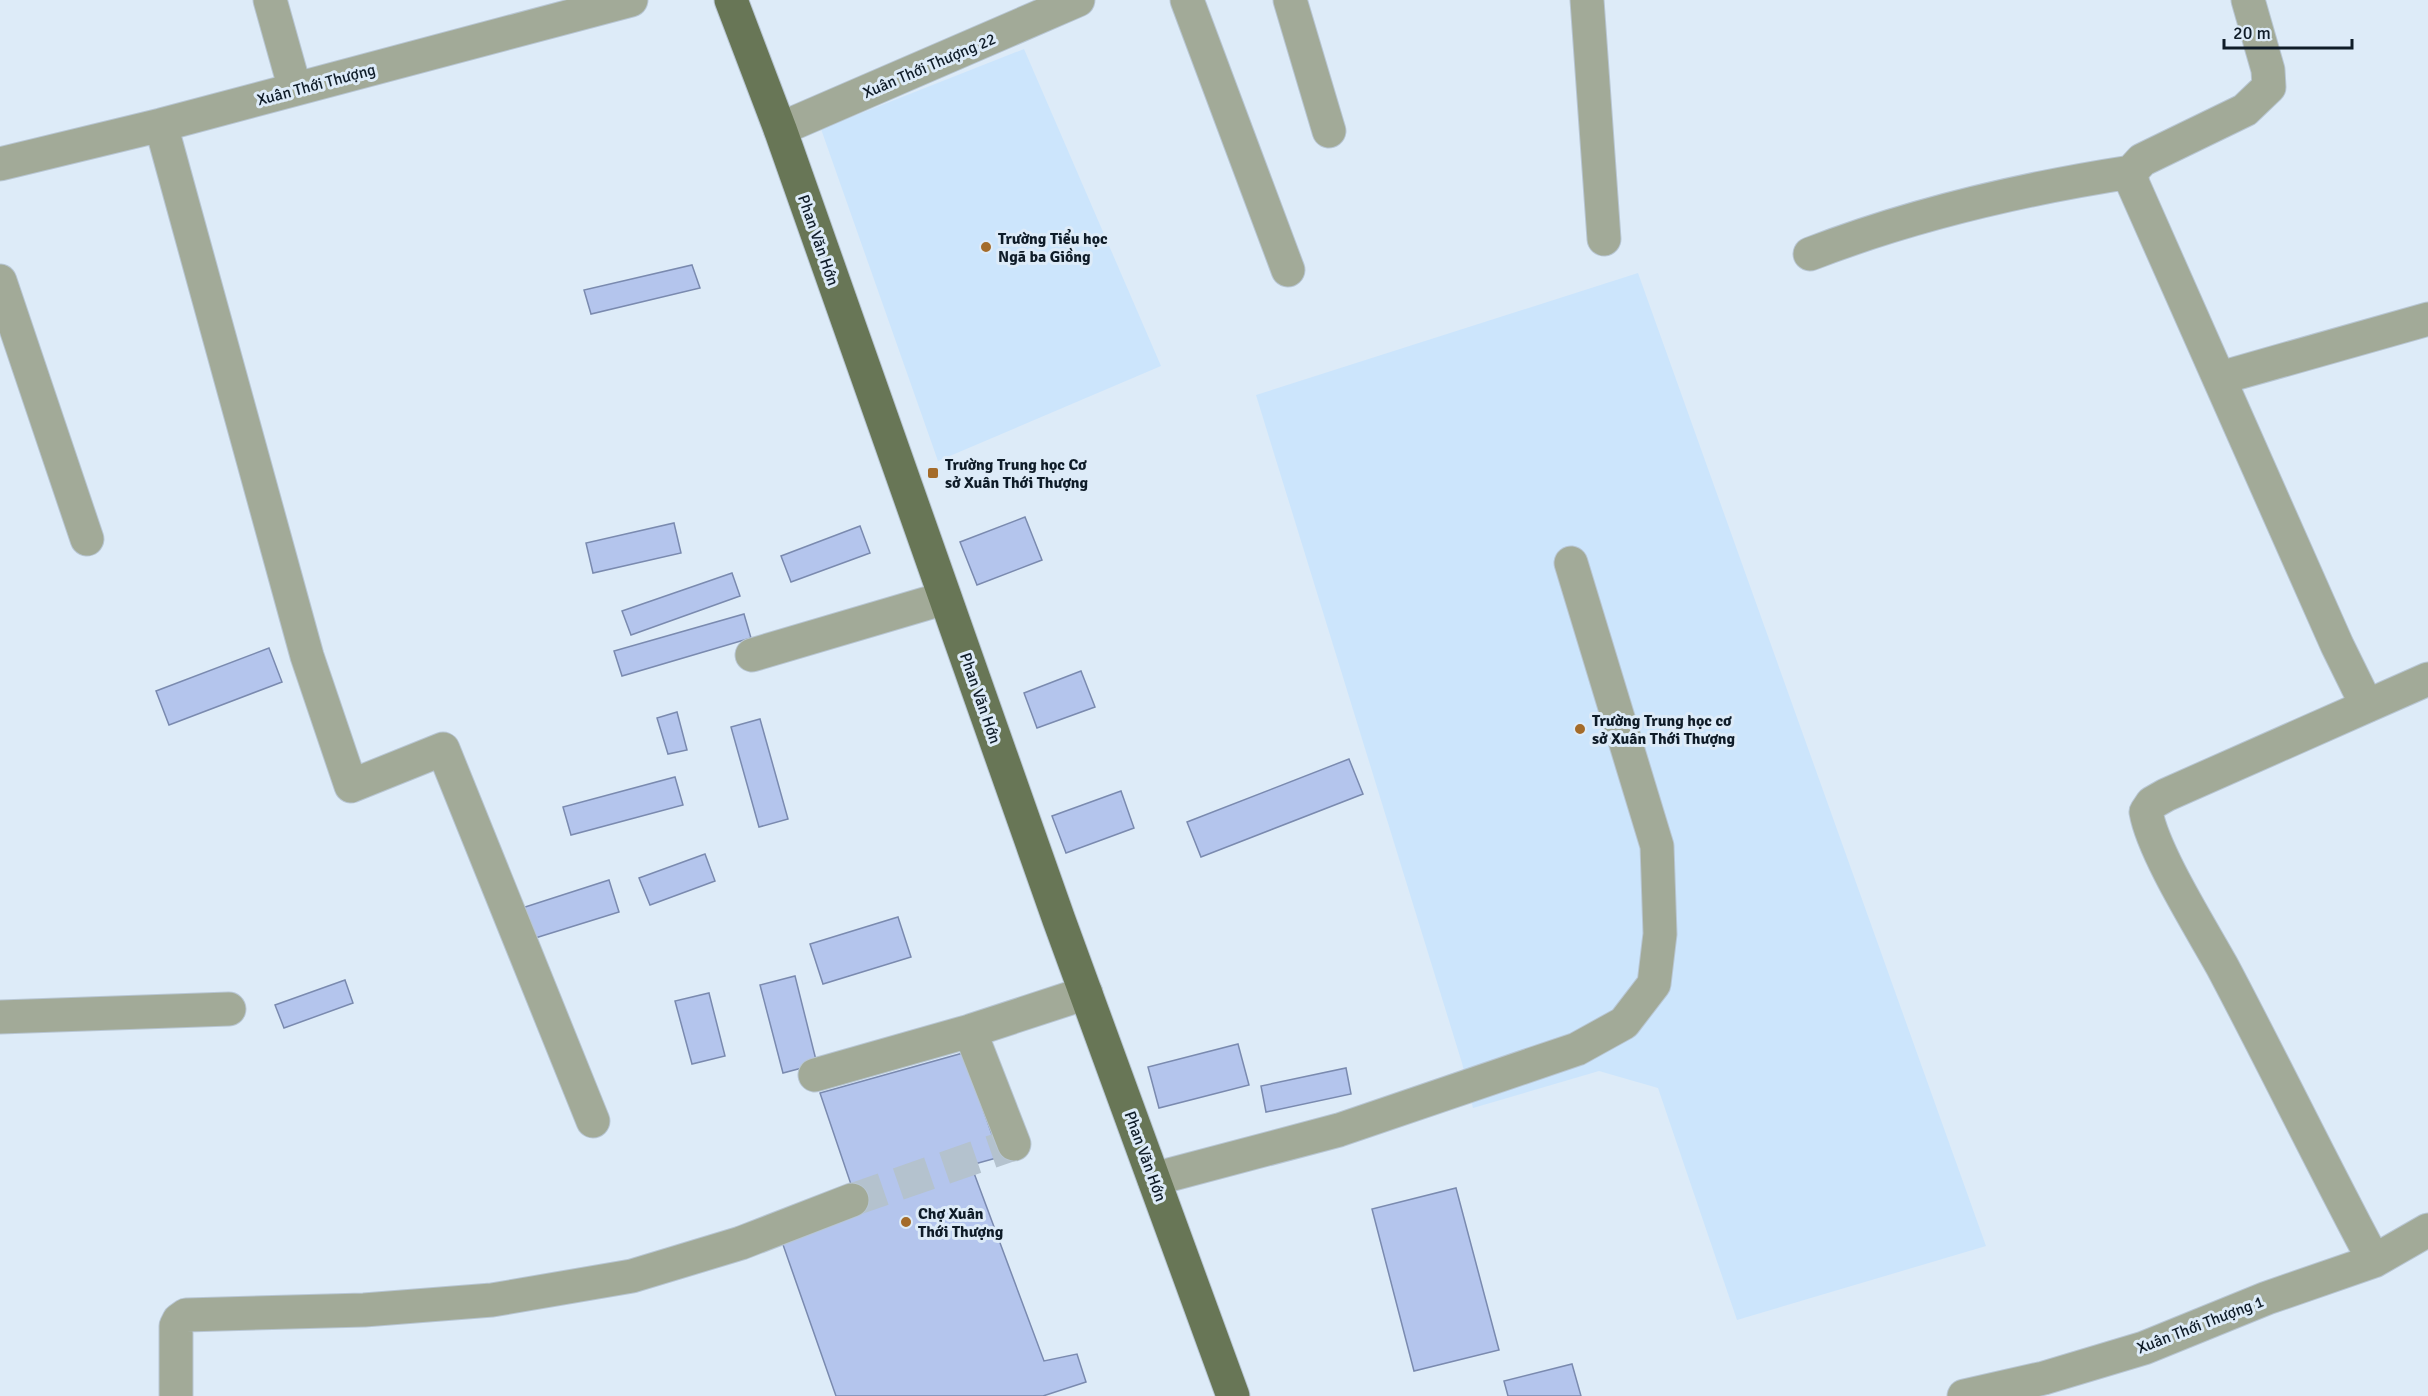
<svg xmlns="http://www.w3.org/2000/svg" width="2428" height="1396" font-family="Signika,sans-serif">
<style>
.built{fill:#cce5fc}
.building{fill:#b4c5ed;stroke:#7a8aaf;stroke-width:1.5}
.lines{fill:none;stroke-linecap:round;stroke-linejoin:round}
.minor-tunnel{stroke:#b4c2ce;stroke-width:33;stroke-dasharray:33 16;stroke-linecap:butt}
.minor-casing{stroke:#b8c6d3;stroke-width:35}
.major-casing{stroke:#b8c6d3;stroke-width:35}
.minor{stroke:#a2aa98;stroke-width:33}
.major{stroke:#687656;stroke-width:33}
.poi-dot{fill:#a46b29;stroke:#ddebf8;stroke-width:2}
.labels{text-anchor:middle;stroke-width:6;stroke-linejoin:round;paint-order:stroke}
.street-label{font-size:16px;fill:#0f1c28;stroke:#ddebf8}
.poi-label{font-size:16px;font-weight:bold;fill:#0f1c28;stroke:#ddebf8;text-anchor:start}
</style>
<rect width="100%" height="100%" fill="#ddebf8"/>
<path class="built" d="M1024 49 1161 366 938 461 821 129Z
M1638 273 1986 1246 1737 1320 1658 1088 1599 1071 1473 1108 1462 1063 1256 395Z"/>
<path class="building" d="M692 265 700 288 591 314 584 290Z
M1025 517 1042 560 977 585 960 542Z
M674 523 681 553 593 573 586 543Z
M860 526 870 553 791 582 781 556Z
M732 573 740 596 631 635 622 611Z
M744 614 751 638 622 676 614 651Z
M269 648 282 682 169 725 156 691Z
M1081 671 1095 707 1037 728 1024 693Z
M677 712 687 750 668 754 657 718Z
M760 719 788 819 759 827 731 727Z
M1349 759 1363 794 1201 857 1187 822Z
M675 777 683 805 571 835 563 807Z
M1121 791 1134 828 1066 853 1052 816Z
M705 854 715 881 650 905 639 878Z
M609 880 619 912 532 939 522 908Z
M898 917 911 957 823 984 810 944Z
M795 976 817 1064 783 1073 760 985Z
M345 980 353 1003 284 1028 275 1005Z
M709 993 725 1056 692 1064 675 1001Z
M1238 1044 1249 1085 1159 1108 1148 1067Z
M963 1053 1000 1157 971 1165 1044 1361 1077 1354 1086 1382 1043 1396H836L781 1239 858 1205 820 1093Z
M1346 1068 1351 1094 1266 1112 1261 1086Z
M1456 1188 1499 1350 1414 1371 1372 1209Z
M1572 1364 1581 1396H1508L1504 1381Z"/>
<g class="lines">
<path class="minor-tunnel" d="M852 1200 1014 1144"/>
<defs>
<path id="minor" d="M270 0 295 89
M1187 0 1288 270
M1290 0 1329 131
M1587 0 1604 239
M2248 0 2268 70 2269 87 2245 110 2142 160 2131 172 2133 184 2337 645 2367 706 2166 795 2152 803 2146 812C2153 852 2201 928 2222 966 2274 1064 2322 1164 2374 1261
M161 125 307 656 351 786 443 749 593 1121
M780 129 1078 0
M0 164 161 125 631 0
M1810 254C1914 214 2021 189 2131 172
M0 281 87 539
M2220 378 2428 319
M752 655 945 598
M2367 706 2428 679
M0 1017 229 1009
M970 1031 1014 1144
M815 1075 970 1031 1086 993
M1154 1179 1339 1130 1577 1049 1624 1023 1654 984 1660 934 1657 846 1571 563
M176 1396V1326L179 1320 186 1315 364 1310 492 1300 632 1276 741 1243 852 1200
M1964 1396 2044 1378 2144 1348 2267 1298 2374 1261 2428 1230"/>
<path id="major" d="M731 0 780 129 1059 920 1233 1396"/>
</defs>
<use href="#minor" class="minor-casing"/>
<use href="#major" class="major-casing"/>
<use href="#minor" class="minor"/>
<use href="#major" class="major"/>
</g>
<g class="poi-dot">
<circle cx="986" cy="247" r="6"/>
<rect x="927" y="467" width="12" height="12" rx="3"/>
<circle cx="1580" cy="729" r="6"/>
<circle cx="906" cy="1222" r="6"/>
</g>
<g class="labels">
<g class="street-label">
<text transform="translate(929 65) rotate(-23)" y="6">Xuân Thới Thượng 22</text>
<text transform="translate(316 84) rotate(-15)" y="6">Xuân Thới Thượng</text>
<text transform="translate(819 240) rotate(71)" y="6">Phan Văn Hớn</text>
<text transform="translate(981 698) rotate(71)" y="6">Phan Văn Hớn</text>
<text transform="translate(1146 1156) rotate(70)" y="6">Phan Văn Hớn</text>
<text transform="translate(2200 1324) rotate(-21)" y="6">Xuân Thới Thượng 1</text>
</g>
<g class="poi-label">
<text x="998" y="244">Trường Tiểu học<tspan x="998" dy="18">Ngã ba Giồng</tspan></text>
<text x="945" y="470">Trường Trung học Cơ<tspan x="945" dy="18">sở Xuân Thới Thượng</tspan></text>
<text x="1592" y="726">Trường Trung học cơ<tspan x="1592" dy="18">sở Xuân Thới Thượng</tspan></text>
<text x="918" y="1219">Chợ Xuân<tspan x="918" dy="18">Thới Thượng</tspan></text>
</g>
</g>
<path d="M2224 39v9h128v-9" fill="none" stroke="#0f1c28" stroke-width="3"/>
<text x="2233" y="39" font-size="18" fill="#0f1c28" stroke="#ddebf8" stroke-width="4.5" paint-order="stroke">20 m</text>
</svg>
